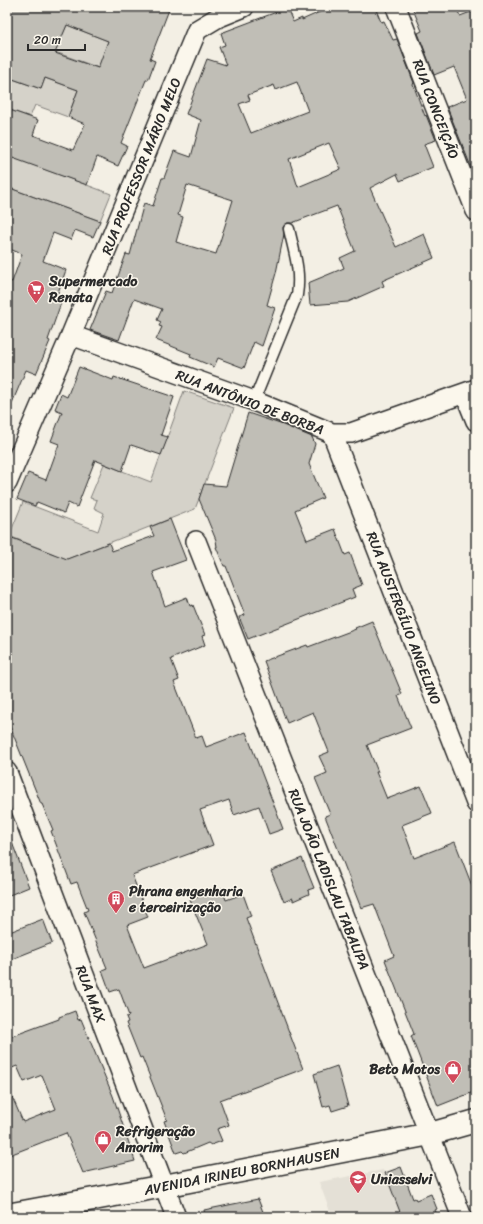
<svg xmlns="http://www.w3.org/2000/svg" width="483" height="1224" font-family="Sriracha,sans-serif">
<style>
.built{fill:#e4e0d6}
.green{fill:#d5d2c9;stroke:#807e7a}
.building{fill:#c0beb6;stroke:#2b2b2b;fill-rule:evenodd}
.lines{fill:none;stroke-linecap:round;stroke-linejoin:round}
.lane-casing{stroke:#2b2b2b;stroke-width:13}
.street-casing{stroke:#2b2b2b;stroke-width:22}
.primary-casing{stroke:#2b2b2b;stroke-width:25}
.lane{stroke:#fbf7ec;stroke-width:10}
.street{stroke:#fbf7ec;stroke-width:19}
.primary{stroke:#fbf7ec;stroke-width:22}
.labels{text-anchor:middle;stroke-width:3;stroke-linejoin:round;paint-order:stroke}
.street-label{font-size:14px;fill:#2b2b2b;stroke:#fbf7ec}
.poi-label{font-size:14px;font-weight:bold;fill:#2b2b2b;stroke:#fbf7ec;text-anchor:start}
</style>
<rect width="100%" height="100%" fill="#f3efe4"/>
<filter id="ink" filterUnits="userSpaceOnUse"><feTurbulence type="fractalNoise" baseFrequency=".025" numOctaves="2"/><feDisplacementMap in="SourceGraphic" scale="8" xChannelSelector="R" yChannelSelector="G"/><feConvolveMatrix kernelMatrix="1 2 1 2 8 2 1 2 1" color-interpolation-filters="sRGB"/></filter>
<g filter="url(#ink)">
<path class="built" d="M383 1170 402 1217H332L319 1182Z"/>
<path class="green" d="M67 25 108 41 99 68 55 52Z
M7 77 41 89 45 78 78 90 68 117 35 105 30 117 7 109Z
M9 156 111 194 100 221 7 187V161Z
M184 391 234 408 195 509 50 566 54 554 9 536 23 502 98 531 104 513 94 508 97 500 90 498 104 464 151 482Z"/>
<path class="building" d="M7 7H170L150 59 155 61 148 80H146L121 143 127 146 118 166 97 157 87 185 7 156V109L38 120 33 135 73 150 85 124 68 117 78 90 45 78 41 89 7 77ZM67 25 108 41 98 68 55 53Z
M331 7H375L381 22 384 21 393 40 397 39 414 83 413 84 425 116 426 115 436 140 424 144 433 167 400 181 397 174 370 188 396 247 424 234 434 258 382 281 384 286 348 302 310 305 308 283 344 268 340 258 355 251 337 206 292 223H287L283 227 284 234 276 273 267 305 275 308 262 346 254 342 244 368 218 358 214 367 190 357 191 354 156 340 162 327 159 326 161 322 157 320 162 309 134 299 119 340 90 330 106 291 112 293 126 254 130 255 144 203 153 206 162 178H164L174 151 191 157 201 120 186 114 207 59 226 65 219 47 225 45 221 33 287 8 293 22 302 18V20ZM297 82 308 111 251 133 239 104 250 100 248 95 274 85 276 90ZM329 143 341 169 298 187 289 159ZM187 185 233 200 216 254 176 242 183 217 178 215Z
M412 7H456L460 16 476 10V179L447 107 467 99 454 67 434 75 418 33 422 31Z
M7 187 100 221 93 237 75 230 71 240 53 233 43 261 66 270 56 298 62 300 48 340 50 341 36 374 26 370 7 415V280L12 282 22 254 7 248Z
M79 367 113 380 114 377 174 397 161 435 168 437 161 455 131 445 122 471 95 460 77 507 68 503 64 513 37 502 35 506 17 499 28 473 46 480 59 444 51 441 62 412 55 409 61 394 67 397Z
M248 413 283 425 312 437 315 444 309 464 323 498 295 510 307 540 335 529 345 555 350 553 362 585 352 589 355 597 248 639 239 617 245 615 226 566H224L216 547H217L216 540 199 499 204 484 226 486Z
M170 519 186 560 153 572 165 606 187 597 190 606 193 605 205 635 202 636 205 645 171 659 179 680 174 682 196 738 202 736 206 747 246 732 283 829 269 834 259 806 234 815 229 800 200 810 213 845 132 875 148 917 127 925 144 968 208 944 190 900 222 888 226 900 243 894 251 916 246 918 303 1069 220 1100 229 1125 217 1129 222 1141 211 1145 208 1143 184 1153 182 1151 176 1153 164 1121 167 1120 142 1057 140 1058 126 1023 128 1022 126 1017 129 1016 119 989 110 992 102 970 107 968 84 912 88 910 77 882 71 884 51 831 53 830 42 804H41L7 719V536L67 559 109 543 112 551 154 536 150 527Z
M372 621 402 694 398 696 411 728 367 745 378 772H376L387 799 421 786 432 813 402 825 414 858 455 842 476 896V1091L438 1106 411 1036 414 1034 385 960 394 956 374 904 361 908 325 816 330 814 315 778 327 773 319 756 329 752 313 712 287 723 264 661 307 645 308 647 356 629 355 628Z
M7 832H8L29 887 7 896Z
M302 858 314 888 308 890 309 894 293 901V898L284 902 271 871Z
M43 919 52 943 7 961V933Z
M75 1011 78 1020 81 1019 113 1096 135 1161 83 1173 66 1133 7 1156V1085L23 1122 56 1109 42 1075 24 1082 17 1066 7 1070V1038L59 1019V1017Z
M337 1066 348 1106 332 1111 330 1105 323 1107 314 1074Z
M401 1167 413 1199 415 1198 416 1200 431 1194 437 1209 435 1210 438 1217H402L385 1173Z
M258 1199 265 1217H205L204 1210Z"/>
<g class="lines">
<defs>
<path id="lane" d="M254 401 297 295C301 271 294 252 289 229"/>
<path id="street" d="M396 7 476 211
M71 335 254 401 332 433H351L476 389
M465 394 476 421
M332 433 476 803
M7 483 71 335 197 30 217 18 244 7
M196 541 462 1217
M7 772 176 1217"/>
<path id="primary" d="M7 1215 164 1186 430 1134 476 1121"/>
</defs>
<use href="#lane" class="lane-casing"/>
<use href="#street" class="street-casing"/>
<use href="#primary" class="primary-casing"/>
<use href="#lane" class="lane"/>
<use href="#street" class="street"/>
<use href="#primary" class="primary"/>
</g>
</g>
<defs>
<symbol id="supermarket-pin" viewBox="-11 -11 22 30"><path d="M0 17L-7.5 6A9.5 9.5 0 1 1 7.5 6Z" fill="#d1495b" stroke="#fbf7ec"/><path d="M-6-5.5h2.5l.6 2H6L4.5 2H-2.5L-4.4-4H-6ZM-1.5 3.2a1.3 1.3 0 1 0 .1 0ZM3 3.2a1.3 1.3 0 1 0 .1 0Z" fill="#fff"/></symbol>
<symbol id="building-pin" viewBox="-11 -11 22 30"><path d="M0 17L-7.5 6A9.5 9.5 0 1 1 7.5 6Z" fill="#d1495b" stroke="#fbf7ec"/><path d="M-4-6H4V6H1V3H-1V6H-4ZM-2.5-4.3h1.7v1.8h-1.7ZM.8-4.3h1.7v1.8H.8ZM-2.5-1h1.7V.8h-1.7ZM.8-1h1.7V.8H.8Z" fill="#fff"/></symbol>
<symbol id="shop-pin" viewBox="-11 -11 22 30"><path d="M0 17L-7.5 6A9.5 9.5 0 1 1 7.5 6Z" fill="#d1495b" stroke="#fbf7ec"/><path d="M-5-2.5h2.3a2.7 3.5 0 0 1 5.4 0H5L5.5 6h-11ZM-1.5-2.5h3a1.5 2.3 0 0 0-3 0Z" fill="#fff"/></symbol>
<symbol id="university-pin" viewBox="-11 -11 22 30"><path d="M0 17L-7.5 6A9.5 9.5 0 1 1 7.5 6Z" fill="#d1495b" stroke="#fbf7ec"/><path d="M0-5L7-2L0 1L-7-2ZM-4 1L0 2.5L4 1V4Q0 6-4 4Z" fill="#fff"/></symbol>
</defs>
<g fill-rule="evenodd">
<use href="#supermarket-pin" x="26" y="279" width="20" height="27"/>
<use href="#building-pin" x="106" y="889" width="20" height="27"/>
<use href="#shop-pin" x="443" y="1059" width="20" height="27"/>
<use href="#shop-pin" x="93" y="1129" width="20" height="27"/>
<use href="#university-pin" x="348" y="1169" width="20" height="27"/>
</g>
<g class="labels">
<g class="street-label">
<text transform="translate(436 109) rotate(69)" y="5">RUA CONCEIÇÃO</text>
<text transform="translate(141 166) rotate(-68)" y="5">RUA PROFESSOR MÁRIO MELO</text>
<text transform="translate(250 402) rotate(21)" y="5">RUA ANTÔNIO DE BORBA</text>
<text transform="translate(404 618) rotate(69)" y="5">RUA AUSTERGÍLIO ANGELINO</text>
<text transform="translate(329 879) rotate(68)" y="5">RUA JOÃO LADISLAU TABALIPA</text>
<text transform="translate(91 994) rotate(69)" y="5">RUA MAX</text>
<text transform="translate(242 1171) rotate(-11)" y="5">AVENIDA IRINEU BORNHAUSEN</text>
</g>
<g class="poi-label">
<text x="49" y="286">Supermercado<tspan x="49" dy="16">Renata</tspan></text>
<text x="129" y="896">Phrana engenharia<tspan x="129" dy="16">e terceirização</tspan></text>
<text x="440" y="1074" text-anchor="end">Beto Motos</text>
<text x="116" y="1136">Refrigeração<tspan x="116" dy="16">Amorim</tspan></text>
<text x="371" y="1184">Uniasselvi</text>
</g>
</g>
<rect width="483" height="1224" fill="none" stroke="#fbf7ec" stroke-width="24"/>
<rect x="12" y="12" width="459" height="1200" fill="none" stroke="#2b2b2b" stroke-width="1.5" filter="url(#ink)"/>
<path d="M28 44v6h57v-6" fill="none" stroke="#2b2b2b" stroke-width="2"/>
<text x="34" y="44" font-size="12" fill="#2b2b2b" stroke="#fbf7ec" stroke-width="3" paint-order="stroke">20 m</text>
</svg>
